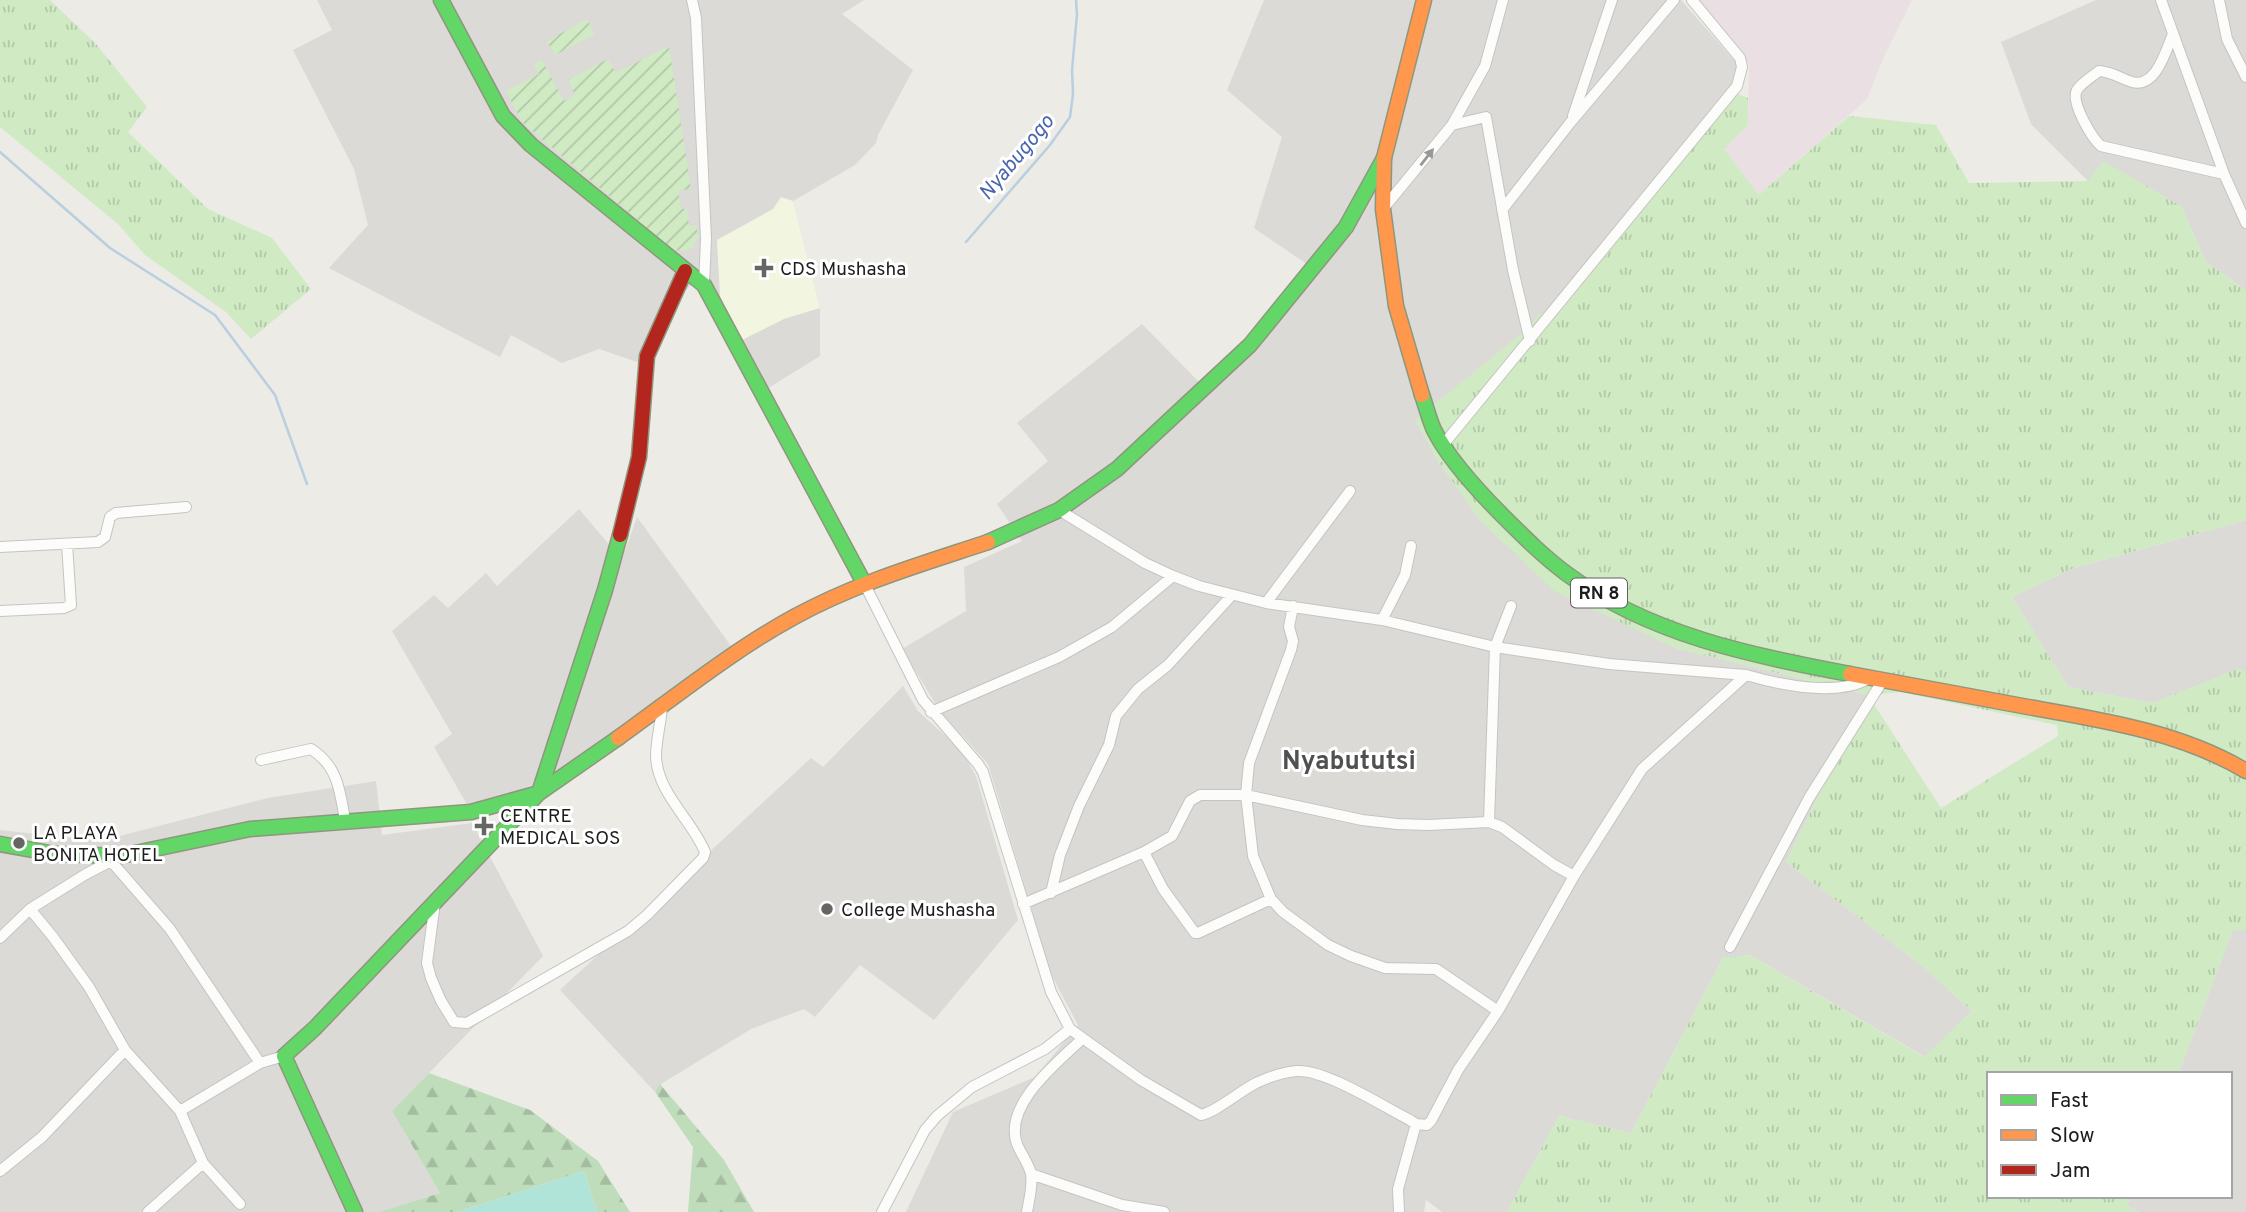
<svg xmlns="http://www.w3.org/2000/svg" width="2246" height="1212" font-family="Overpass,sans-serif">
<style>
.residential{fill:#dbdad7}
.industrial{fill:#eadfe3}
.education{fill:#f2f6e0}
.grass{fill:url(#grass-tufts);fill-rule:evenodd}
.forest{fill:url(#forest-firs)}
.garden{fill:url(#garden-furrows)}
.pitch{fill:#b0e4d9}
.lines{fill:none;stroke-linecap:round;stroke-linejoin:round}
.stream{stroke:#b9cfe0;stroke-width:2.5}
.street-casing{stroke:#c4c4c2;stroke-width:12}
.fast-casing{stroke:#8f967e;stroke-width:17}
.slow-casing{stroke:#8f967e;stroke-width:17}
.jam-casing{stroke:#8f967e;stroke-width:17}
.street{stroke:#fcfcfb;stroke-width:10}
.fast{stroke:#63d668;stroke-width:14}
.slow{stroke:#ff974d;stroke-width:14}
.jam{stroke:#b3261e;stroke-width:14}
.oneway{fill:#989897}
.poi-dot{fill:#656563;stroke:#fff;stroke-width:2.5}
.labels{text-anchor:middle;stroke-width:6;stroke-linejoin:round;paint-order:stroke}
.shield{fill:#fff;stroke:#616161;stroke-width:2}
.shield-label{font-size:18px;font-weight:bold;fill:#1d1d1d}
.poi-label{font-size:19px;fill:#1d1d1d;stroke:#fff;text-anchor:start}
.water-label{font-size:21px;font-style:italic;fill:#4965ae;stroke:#fff}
.district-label{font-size:26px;font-weight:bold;fill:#505050;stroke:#fff}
</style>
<defs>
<pattern id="grass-tufts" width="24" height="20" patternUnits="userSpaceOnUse" patternTransform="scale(1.75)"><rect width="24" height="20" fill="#d0eac4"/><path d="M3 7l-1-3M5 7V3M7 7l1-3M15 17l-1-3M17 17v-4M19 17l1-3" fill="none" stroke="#b2c8a8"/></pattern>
<pattern id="forest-firs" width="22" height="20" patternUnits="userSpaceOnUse" patternTransform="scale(1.75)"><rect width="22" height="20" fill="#bfdcbb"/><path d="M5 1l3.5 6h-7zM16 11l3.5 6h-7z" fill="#a4bca0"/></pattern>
<pattern id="garden-furrows" width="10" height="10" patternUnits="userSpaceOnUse" patternTransform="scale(1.75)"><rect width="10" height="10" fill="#d0eac4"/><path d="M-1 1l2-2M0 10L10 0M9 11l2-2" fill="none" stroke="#b2c8a8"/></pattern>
</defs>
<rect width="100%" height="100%" fill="#ecebe6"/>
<path class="residential" d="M317 0H864L842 14 913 70 878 135 876 143 855 165 793 201 820 308V356L762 392 718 302 691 285 661 315 640 363 599 349 562 363 511 335 500 357 329 268 368 225 354 169 293 50 332 30Z
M1264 0H1681L1738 65 1737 94 1559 313 1525 331 1416 420 1438 461 1480 520 1675 648 1868 695 1786 862 1920 964 1972 1011 1925 1057 1750 955 1723 958 1631 1133 1559 1116 1507 1212H1442L1426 1200 1424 1212H906L953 1112 1035 1077 1078 1025 1051 974 988 764 940 711 902 649 966 611 964 567 1022 541 997 504 1048 461 1017 423 1142 324 1205 388 1317 271 1254 228 1282 137 1227 90Z
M2096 0H2246V290L2206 262 2181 206 2088 181 2031 124 2001 42Z
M579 509 622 560 637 517 731 646 553 778 469 808 434 747 452 734 392 631 434 595 448 608 486 573 497 586Z
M2246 520V674L2234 671 2153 703 2068 687 2012 597 2071 569Z
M903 686 918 711 961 750 976 776 1018 920 934 1020 860 965 815 1017 804 1009 751 1029 661 1084 655 1092 560 990 811 758 823 767Z
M376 781 382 835 472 823 543 956 392 1111 440 1193 379 1212H0V830L100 841 268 798Z
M2233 930H2246V1212H2139L2127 1206 2131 1196H2230V1074H2178Z"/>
<path class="industrial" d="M1694 0H1912L1883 59 1867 99 1759 195 1724 149 1748 125 1749 64Z"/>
<path class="education" d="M781 197 793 201 820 308 784 319 742 340 720 296 717 240 773 209Z"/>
<path class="grass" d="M0 0H50L96 44 147 107 128 132 208 209 272 238 311 289 251 339 226 312 145 255 118 224 0 127Z
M1737 94 1748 98V125L1724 149 1759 195 1849 116 1936 125 1969 183 2088 181 2103 161 2181 206 2206 262 2246 290V520L2071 569 2012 597 2068 687 2153 703 2238 669 2246 671V930H2233L2178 1074H1989V1196H2131L2127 1206 2139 1212H1507L1559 1116 1631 1133 1723 958 1750 955 1924 1057 1972 1011 1920 964 1786 862 1868 695 1675 648 1554 591 1480 520 1438 461 1415 420 1525 331 1540 313H1559ZM1901 692 2057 725 2058 736 1941 808 1868 695Z"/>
<path class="forest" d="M429 1073 530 1110 598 1161 630 1212H597L584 1171 457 1212H379L440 1193 392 1111Z
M660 1084 724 1160 754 1212H688L693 1147 655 1092Z"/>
<path class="garden" d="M587 19 595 34 555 55 547 41Z
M669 46 691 189 678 191 681 209H687L689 226 696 225 698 236 692 248 684 251 673 250 522 122 506 91 539 74 534 65 542 60 564 101 575 95 568 80 608 59 616 73Z"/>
<path class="pitch" d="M584 1171 597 1212H457Z"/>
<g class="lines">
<path class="stream" d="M0 152 110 248 215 315 275 395 307 484
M966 242 1050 145 1070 117 1073 94 1072 70 1077 14 1076 0"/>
<defs>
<path id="street" d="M692 0 696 18 706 239 704 285
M2161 0 2224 174 2246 223
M2219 0 2227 39 2246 77
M2173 34C2166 50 2156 89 2132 82 2120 78 2112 72 2099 71 2093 76 2081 83 2077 90 2070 102 2092 138 2101 146L2224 174
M1573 116 1612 0
M1452 125 1486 117 1513 270 1530 341
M1383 209 1452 125 1485 66 1503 0
M1502 210 1570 123 1674 0
M1443 445 1737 86 1742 67 1740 58 1692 0
M1059 510 1145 563 1173 576 1199 586 1266 603 1382 620 1495 647 1609 664 1746 675
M0 547 98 542 105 537 110 517 116 513 186 507
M864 583 923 700 978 764 983 772 1051 992 1070 1029 1141 1080 1201 1115C1216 1112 1240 1091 1256 1083 1269 1077 1283 1072 1297 1071 1325 1069 1384 1107 1410 1120L1416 1124 1398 1189 1399 1212
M1266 603 1350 491
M1293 606 1289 627 1293 641 1291 650 1249 763 1246 795 1253 856 1271 899 1283 912 1328 945 1351 956 1385 968 1436 969 1498 1011
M0 611 64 608 71 605 67 544
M1382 620 1405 575 1411 546
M931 712 1059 657 1112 627 1173 576
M261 760 311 749C338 766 340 791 345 820
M1489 822 1495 647 1511 606
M1144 852 1172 836 1190 801 1200 795H1246L1362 820 1397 824 1428 825 1489 822 1502 827 1554 865 1574 876
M111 861 170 929 260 1063
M1051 893 1060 855 1079 806 1109 745 1116 716 1138 689 1168 665 1232 595
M435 902 427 963 431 978 441 1001 454 1022 467 1023 628 931 647 915 703 858 705 852C692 820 657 793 656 756 656 740 661 723 662 707
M1023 904 1144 852 1163 889 1195 933H1198L1271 899
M30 909 53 937 89 987 125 1050 180 1111 260 1063 284 1056
M0 938 30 909 86 874 117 858
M1730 947 1809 798 1883 680
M1416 1124 1427 1125 1431 1121 1458 1070 1498 1011 1574 876 1642 769 1746 675C1781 685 1838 697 1870 678
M203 1163 240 1204
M0 1171 42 1137 125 1050
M1031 1174 1122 1205 1164 1212
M148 1212 203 1163 180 1111
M882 1212 925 1130 937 1116 972 1087 1045 1049 1070 1029
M1027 1212C1029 1200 1033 1186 1031 1174 1029 1164 1021 1154 1017 1144 1003 1105 1057 1063 1082 1039"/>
<path id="fast" d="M441 0 503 116 531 145 704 285 864 583
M1422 395C1426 406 1429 419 1434 430 1449 460 1480 493 1504 517 1524 537 1544 557 1567 574 1648 634 1752 656 1850 674
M988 542 1059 510 1117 469 1250 345 1346 227 1384 158
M0 844 55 854 121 856 250 829 471 812 539 793 605 590 620 535
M355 1212 284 1056 315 1028 539 793 618 738"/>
<path id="slow" d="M1422 395 1396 306 1383 209 1384 158 1424 0
M1850 674C1909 685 1969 696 2028 707 2102 720 2181 732 2246 771
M618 738C675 697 732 651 794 617 856 583 922 564 988 542"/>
<path id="jam" d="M620 535 639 457 647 356 685 271"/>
</defs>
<use href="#street" class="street-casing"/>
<use href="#fast" class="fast-casing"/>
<use href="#slow" class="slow-casing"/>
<use href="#jam" class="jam-casing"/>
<use href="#street" class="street"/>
<use href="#fast" class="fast"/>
<use href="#slow" class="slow"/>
<use href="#jam" class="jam"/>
</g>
<defs><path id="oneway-solid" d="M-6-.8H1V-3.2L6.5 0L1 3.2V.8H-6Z" transform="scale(1.75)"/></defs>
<use class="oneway" href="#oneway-solid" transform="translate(1427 157) rotate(-52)"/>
<g class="poi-dot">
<path d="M760.5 257.5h7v7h7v7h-7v7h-7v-7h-7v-7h7z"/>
<path d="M480.5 815.5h7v7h7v7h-7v7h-7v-7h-7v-7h7z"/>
<circle cx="19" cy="843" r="7"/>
<circle cx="827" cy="909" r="7"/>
</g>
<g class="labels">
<rect class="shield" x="1571" y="578.5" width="56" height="29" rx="5"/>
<g class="shield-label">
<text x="1599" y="599">RN 8</text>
</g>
<g class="poi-label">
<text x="780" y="275">CDS Mushasha</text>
<text x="500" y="822">CENTRE<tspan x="500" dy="22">MEDICAL SOS</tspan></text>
<text x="33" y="839">LA PLAYA<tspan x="33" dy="22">BONITA HOTEL</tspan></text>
<text x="841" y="916">College Mushasha</text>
</g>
<g class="water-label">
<text transform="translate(1016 157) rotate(-50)" y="7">Nyabugogo</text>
</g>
<g class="district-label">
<text x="1349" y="769">Nyabututsi</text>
</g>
</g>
<rect x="1987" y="1072" width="245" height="126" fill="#ffffff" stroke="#a5a5a5" stroke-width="2"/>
<rect x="2001" y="1095" width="35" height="10" fill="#63d668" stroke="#a5a5a5" stroke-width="2"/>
<text x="2050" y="1107" font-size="21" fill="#1d1d1d">Fast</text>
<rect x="2001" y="1130" width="35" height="10" fill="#ff974d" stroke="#a5a5a5" stroke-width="2"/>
<text x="2050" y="1142" font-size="21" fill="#1d1d1d">Slow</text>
<rect x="2001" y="1165" width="35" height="10" fill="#b3261e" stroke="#a5a5a5" stroke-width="2"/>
<text x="2050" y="1177" font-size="21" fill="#1d1d1d">Jam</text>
</svg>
